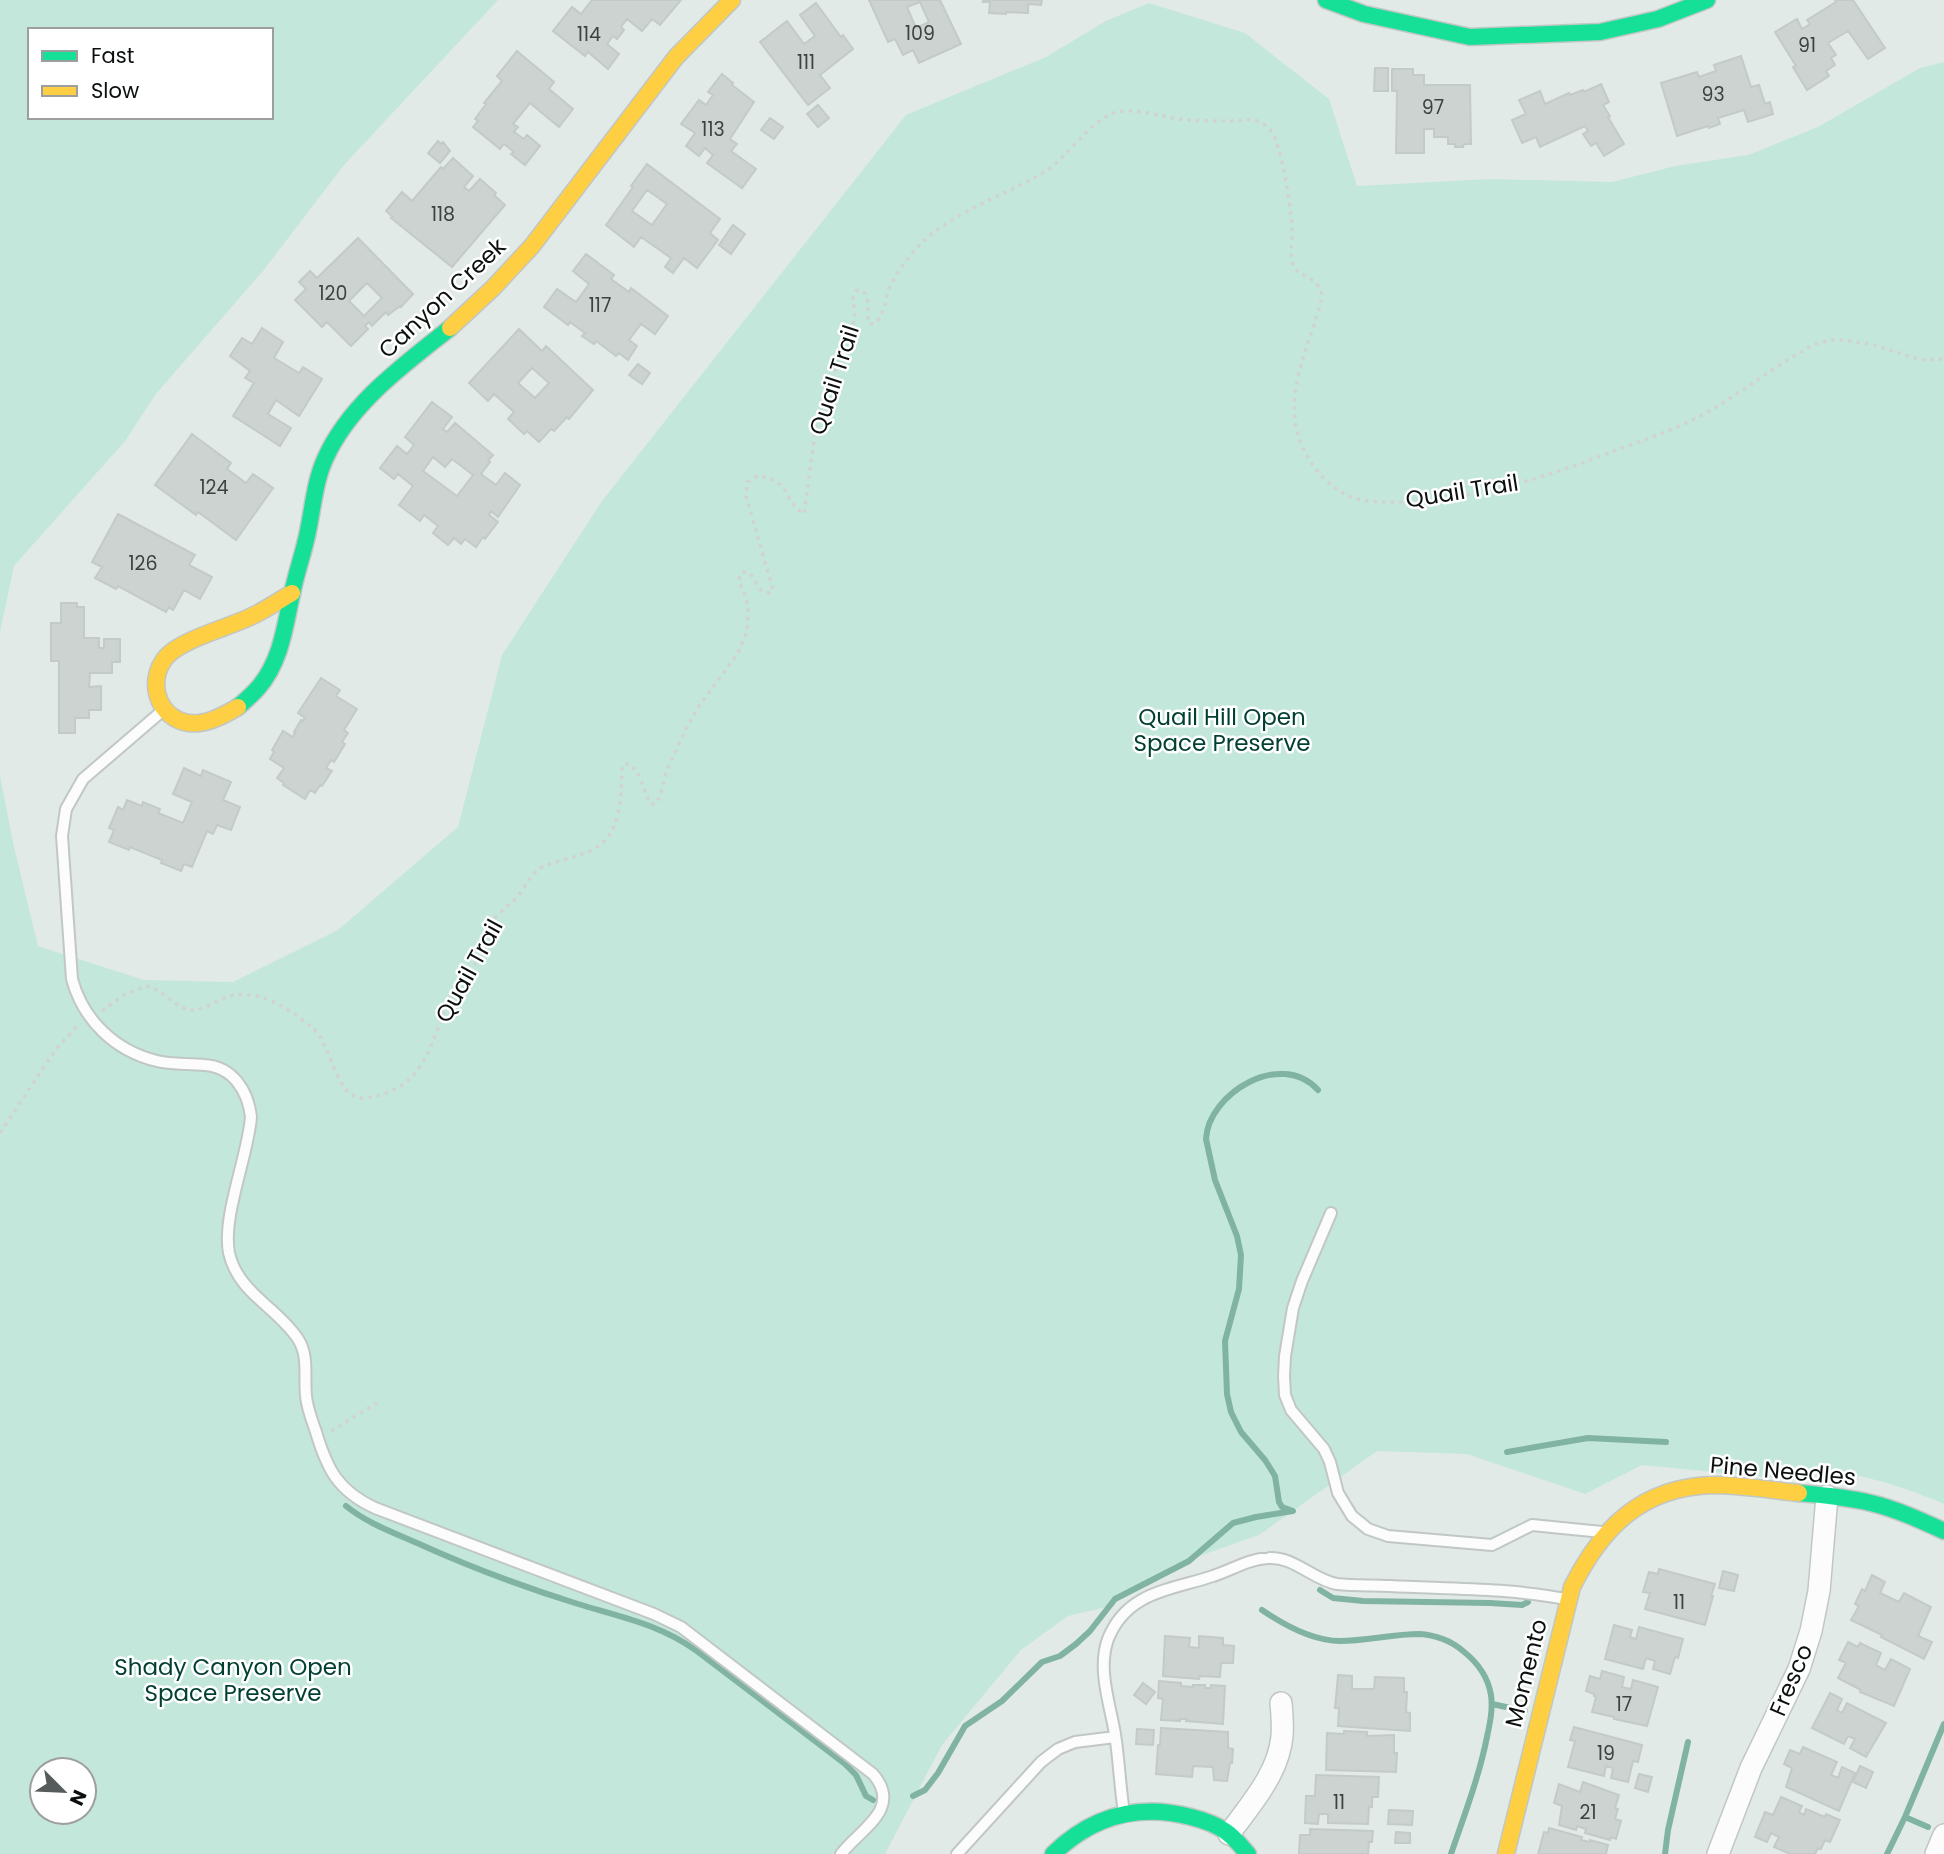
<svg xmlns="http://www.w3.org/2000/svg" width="1944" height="1854" font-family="Poppins,sans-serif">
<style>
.green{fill:#c4e7db;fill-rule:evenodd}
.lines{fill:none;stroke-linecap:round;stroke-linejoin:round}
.stream{stroke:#81b3a3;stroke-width:6}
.building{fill:#cdd3d1;stroke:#c4cac8;stroke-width:2;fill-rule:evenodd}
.lane-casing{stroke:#c1c7c5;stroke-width:14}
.street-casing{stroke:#c1c7c5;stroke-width:24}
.fast-casing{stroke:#c1c7c5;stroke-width:19}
.slow-casing{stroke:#c1c7c5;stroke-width:19}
.path{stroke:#d1d3d3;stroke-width:3.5;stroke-dasharray:3.5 5;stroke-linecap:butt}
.lane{stroke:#fbfcfb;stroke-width:10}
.street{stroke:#fbfcfb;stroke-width:21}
.fast{stroke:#16e098;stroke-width:16}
.slow{stroke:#ffcf43;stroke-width:16}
.labels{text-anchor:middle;stroke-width:5;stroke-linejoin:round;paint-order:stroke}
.number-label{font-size:19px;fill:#3c4240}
.street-label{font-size:23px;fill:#0b100f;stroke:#fff}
.park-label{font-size:23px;fill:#003f31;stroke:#fff}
</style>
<rect width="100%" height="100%" fill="#e2eae7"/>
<path class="green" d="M0 0H498L344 165 263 271 155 395 126 440 14 566 0 632ZM30 30H271V117H30Z
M1149 3 1245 33 1329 99 1357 186 1490 179 1612 182 1675 166 1748 155 1818 127 1920 68 1944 62V1504C1898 1484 1858 1473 1808 1469L1805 1481 1642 1465 1585 1494 1467 1454 1377 1451 1259 1535 1174 1565 1107 1607 1068 1616 1021 1650 942 1745 885 1854H0V776L14 847 38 946 144 980 233 982 338 930 458 827 502 655 602 501 906 115 1046 57 1106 21ZM42 1770H84V1812H42Z"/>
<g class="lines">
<path class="stream" d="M1507 1452 1588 1438 1666 1442
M346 1506C367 1523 392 1532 417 1543 470 1567 523 1587 578 1604 621 1617 659 1624 697 1651L844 1763 856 1775 866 1796 873 1800
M1320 1590 1333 1598 1363 1601 1490 1603 1522 1605 1528 1602
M1262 1610C1284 1625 1312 1641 1340 1641 1366 1641 1393 1634 1419 1634 1437 1635 1450 1640 1463 1651 1477 1662 1488 1677 1491 1695 1493 1709 1490 1723 1487 1737 1479 1777 1464 1816 1451 1854
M1492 1704 1525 1711
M913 1796 925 1790 938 1773 965 1726 1002 1701 1042 1662 1060 1656 1076 1644 1090 1631 1115 1599 1189 1561 1233 1523 1256 1517 1293 1511 1282 1507 1279 1502 1275 1476 1265 1460 1241 1432 1231 1412 1227 1394 1225 1341 1239 1289 1241 1255 1237 1236 1215 1180 1206 1139C1208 1094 1281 1049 1318 1090
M1905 1817 1928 1827
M1665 1854 1668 1830 1688 1742
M1887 1854 1905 1817 1944 1724"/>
</g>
<path class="building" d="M592 0H681L660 25 652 19 642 31 627 19 621 27 624 30 617 39 613 36 607 44 619 54 608 69 588 52 585 56 553 31 572 7 581 14Z
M869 0H940L961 44 919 63 913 50 903 55 895 39 888 42ZM920 2 929 22 916 28 907 7Z
M983 0H1042L1041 5 1028 4V13L1006 12V14L989 13 990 2H983Z
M1835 0H1853L1885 48 1868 59 1848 31 1828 43 1836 55 1831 58 1835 65 1826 71 1829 76 1807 90 1793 67 1796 66 1775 32 1797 19 1802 29 1810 24 1807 20 1836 2Z
M816 3 841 37 843 35 853 49 820 75 830 88 808 105 760 42 787 21 804 44 815 36 800 15Z
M517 51 554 82 549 89 573 109 559 127 530 103 513 124 518 127 514 132 524 139 527 135 540 146 525 165 511 154 514 152 504 144 500 149 473 127 478 121 475 119 486 104 484 103 502 81 497 76Z
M1741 56 1751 87 1759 85 1765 104 1770 102 1773 114 1748 122 1744 110 1718 118 1720 124 1709 128 1708 126 1677 136 1661 83 1697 72 1699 77 1716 71 1714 65Z
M1375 68H1388V91H1374Z
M1392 69H1413V75H1424V85H1470L1471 144H1464L1463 147H1455V144H1448V137H1434V129H1424V153H1396L1397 91H1392Z
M722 74 733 83 732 85 754 102 730 139 737 144 731 151 756 169 742 188 707 163 713 155 705 148 699 156 686 146 695 133 681 124 699 100 706 105 713 95 708 92Z
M1601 84 1609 102 1603 105 1610 116 1608 117 1624 144 1604 156 1596 143 1591 146 1583 134 1588 131 1585 126 1540 147 1536 137 1522 143 1512 120 1526 114 1519 100 1540 91 1545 104 1569 93 1570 95 1583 90 1584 92Z
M818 105 829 118 818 127 807 114Z
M770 118 783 127 774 139 761 130Z
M438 141 441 144 443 142 450 151 440 163 428 153Z
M453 158 473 176 464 187 469 191 480 179 496 193 494 195 505 205 452 267 391 218 393 217 386 211 402 192 412 201 441 167 443 169Z
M647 164 720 219 710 233 718 240 697 268 684 258 673 273 665 267 671 258 641 237 634 247 606 225 633 187 631 186ZM647 190 667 204 652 225 632 211Z
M733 225 745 234 731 254 719 245Z
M358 238 413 294 401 307 400 306 388 315 386 312 372 326 369 322 365 326 368 329 351 346 327 322 322 327 295 300 306 289 299 282 310 271 317 278ZM367 283 382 298 364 316 349 301Z
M586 254 614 275 611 279 629 292 631 288 668 316 655 334 641 324 629 340 637 346 628 360 619 353 616 356 596 341 594 344 582 336 585 333 570 322 568 325 544 307 557 289 576 302 589 284 573 271Z
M262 328 283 342 274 358 299 373 303 367 322 379 299 416 276 400 268 414 291 428 280 446 233 416 254 383 245 378 250 371 230 356 242 338 252 344Z
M519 329 542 351 546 346 593 390 569 419 567 417 554 431 551 429 539 442 527 431 524 434 508 419 514 412 494 394 488 401 469 383ZM532 368 549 383 535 398 518 383Z
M638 364 650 373 642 384 629 375Z
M432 402 452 417 443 429 447 432 455 423 493 455 488 461 490 462 481 474 496 485 505 473 520 485 498 517 491 511 489 515 498 522 485 539 483 537 476 547 465 539 461 544 454 538 448 545 433 533 438 526 424 515 420 521 399 505 413 486 398 474 394 479 380 468 397 446 407 454 414 445 405 437ZM433 457 445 467 452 459 473 475 457 496 423 471Z
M192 434 231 463 227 469 246 483 253 474 273 488 236 540 198 512 196 515 155 485Z
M118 514 195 555 189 565 212 577 200 599 184 590 173 610 169 607 166 612 118 586 116 589 95 578 102 567 92 562Z
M61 603H77V607H84V638H99V648H104V639H120V662H112V673H90L89 687 101 686V710H89V718H75V733H59V661H51V623H61Z
M321 678 340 690 336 696 357 709 344 730 348 733 342 742 345 744 334 762 331 760 326 768 332 771 322 786 320 785 315 793 310 790 305 799 283 785 284 783 277 778 284 768 270 759 274 752 272 750 283 731 293 737 295 733 294 732 301 720 303 721 305 718 298 713Z
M184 768 201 776 203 770 231 782 223 800 240 807 231 830 217 825 213 834 207 831 192 867 184 864 181 871 161 863 162 860 130 847 129 850 109 842 114 830 109 828 118 807 123 810 127 800 142 806 143 802 160 809 158 813 183 823 192 802 173 794Z
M1659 1569 1715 1584 1711 1596H1713L1705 1625 1645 1609 1650 1593 1643 1592 1649 1572 1658 1574Z
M1723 1571 1738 1575 1734 1591 1719 1588Z
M1872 1575 1885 1582 1880 1593 1899 1602 1904 1593 1931 1607 1918 1636 1932 1642 1924 1659 1881 1637 1882 1635 1851 1620 1859 1606 1855 1604 1862 1589 1865 1591Z
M1614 1625 1632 1630 1630 1637 1636 1639 1639 1627 1683 1639 1678 1658 1675 1657 1670 1674 1653 1669 1655 1661 1646 1658 1643 1669 1605 1659Z
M1165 1636 1190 1638 1189 1647 1199 1648V1636L1223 1638V1645L1234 1646 1233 1663H1221L1220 1677 1200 1676 1199 1679 1163 1676Z
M1848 1642 1858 1647 1860 1643 1881 1653 1876 1665 1885 1670 1891 1659 1910 1669 1894 1706 1860 1692 1861 1690 1838 1678 1846 1663 1839 1660Z
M1602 1671 1624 1677 1622 1687 1631 1689 1633 1680 1658 1687 1647 1726 1614 1719V1717L1592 1712 1596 1697 1594 1696V1694L1586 1691 1590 1676 1600 1679Z
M1338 1675 1352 1676V1689H1374L1375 1677 1404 1678V1692H1407L1406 1712 1410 1713V1731L1338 1726 1339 1708H1335Z
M1159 1681 1181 1683V1686L1193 1687V1685H1205V1688H1211V1685L1225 1686 1223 1724 1186 1721 1187 1719H1180V1721L1161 1720 1163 1699 1158 1698Z
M1143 1683 1155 1692 1146 1704 1134 1695Z
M1830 1693 1842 1699 1837 1710 1842 1713 1847 1703 1886 1723 1866 1757 1850 1748 1855 1739 1848 1736 1844 1744 1812 1728Z
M1574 1727 1642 1745 1638 1762 1633 1761 1628 1782 1611 1778 1613 1768 1606 1766 1604 1776 1568 1767 1575 1741 1570 1740Z
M1161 1728 1228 1732V1748L1233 1749 1232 1763H1230L1227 1781 1214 1780 1213 1767 1193 1766 1192 1777 1156 1774 1158 1745H1160Z
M1137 1729 1154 1730 1153 1745 1136 1744Z
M1344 1731 1367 1732V1736L1394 1735V1753H1397L1396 1772 1326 1770 1327 1733 1344 1734Z
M1803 1747 1837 1762 1831 1775 1838 1778 1842 1767 1855 1773 1839 1811 1786 1787 1792 1768 1784 1764 1790 1750 1800 1754Z
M1860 1766 1873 1772 1866 1788 1853 1782Z
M1639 1774 1652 1777 1648 1792 1635 1788Z
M1316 1775 1379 1777 1378 1797H1372V1807H1369L1368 1824 1328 1823V1814H1319L1318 1824 1305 1823 1306 1796H1315Z
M1583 1782 1619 1795 1615 1808 1618 1809 1615 1819 1621 1821 1616 1839 1611 1837 1610 1840 1585 1833 1586 1829 1577 1826 1576 1830 1559 1825 1562 1806 1554 1803 1559 1784 1580 1792Z
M1781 1797 1802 1806 1799 1812 1804 1815 1806 1809 1825 1817 1826 1814 1840 1820 1830 1842 1825 1840 1821 1849 1818 1848 1815 1854H1790L1774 1847 1779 1837 1771 1833 1767 1842 1755 1837 1765 1812 1773 1815Z
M1389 1810 1413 1811 1412 1825 1388 1824Z
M1549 1828 1582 1837 1581 1840 1590 1842V1840L1608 1845 1606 1854H1538L1544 1832 1548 1833Z
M1310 1829 1373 1831 1372 1842H1369L1368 1854H1299L1300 1835H1310Z
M1396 1832 1410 1833V1843H1395Z"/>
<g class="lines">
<defs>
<path id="lane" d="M161 712 83 779 66 809 62 836 72 979C83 1020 115 1051 157 1061 172 1065 189 1063 205 1065 233 1067 248 1091 251 1117 248 1156 222 1216 229 1253 238 1293 278 1308 298 1339 309 1356 304 1376 306 1396 307 1408 312 1420 316 1432 327 1469 338 1491 375 1508L654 1614 681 1627 873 1774C903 1809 860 1829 841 1854
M1331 1213 1302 1281 1293 1308 1285 1356 1284 1376 1285 1395 1291 1410 1324 1449 1330 1462 1338 1493 1352 1516 1368 1529 1388 1536 1492 1545 1532 1525 1602 1532
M1124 1813C1120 1787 1119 1760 1115 1734 1110 1704 1097 1669 1108 1639 1127 1591 1172 1590 1213 1576 1232 1570 1248 1559 1268 1558 1294 1556 1313 1580 1337 1584 1355 1586 1373 1585 1390 1586 1449 1589 1508 1588 1566 1599
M957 1854 1041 1762 1058 1749 1075 1742 1115 1737"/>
<path id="street" d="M1229 1834C1250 1805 1279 1773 1282 1736 1283 1725 1282 1714 1281 1703
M1718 1854 1751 1768 1799 1669 1811 1631 1819 1591 1827 1496
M1936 1854 1944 1835"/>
<path id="fast" d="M1326 0 1364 14 1470 37 1600 32 1658 19 1707 0
M238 707C245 701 252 695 258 688 281 662 285 626 292 594 296 573 304 552 308 531 313 507 315 481 325 459 350 403 404 365 450 328
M1799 1493C1823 1495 1847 1497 1871 1503 1896 1509 1920 1520 1944 1531
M1053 1854C1092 1816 1137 1803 1191 1817 1203 1820 1215 1824 1225 1831 1234 1837 1241 1846 1248 1854"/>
<path id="slow" d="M450 328 493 288 532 246 676 57 732 0
M238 707C228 713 211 722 199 723 161 727 143 683 167 656 183 639 227 628 250 617 264 611 278 601 292 593
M1506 1854 1572 1587C1602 1527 1642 1487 1713 1485 1741 1485 1770 1490 1799 1493"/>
</defs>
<use href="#lane" class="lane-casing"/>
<use href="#street" class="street-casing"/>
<use href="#fast" class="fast-casing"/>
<use href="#slow" class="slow-casing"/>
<path class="path" d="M102 1011 124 995 146 986C163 989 178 1011 192 1010 204 1010 216 1001 227 997 259 987 289 1009 313 1028 332 1045 335 1098 363 1098 372 1098 381 1095 389 1092 433 1074 434 1025 455 988 460 979 470 973 475 964 482 951 484 936 491 924 497 913 508 907 517 897 526 887 530 873 544 866 559 860 575 858 590 851 622 837 621 796 622 767L624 764H630L638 773 650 804H655L660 797 666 772 686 729 697 709 738 653 743 641 747 631 748 610 746 597 739 582 740 575 743 572 750 573 761 590 769 593 773 590 746 496 747 482 757 476C792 479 783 502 804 514L817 419 855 318 853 298 856 291 861 290C871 296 867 311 868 321L870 324 876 323C884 314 885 301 889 289 895 275 906 260 916 249 950 211 1007 196 1049 169 1070 153 1091 121 1114 113 1134 106 1166 119 1188 120 1202 121 1217 121 1231 121 1238 121 1245 119 1253 120 1260 121 1266 125 1271 131 1282 145 1290 205 1292 225 1293 237 1290 250 1292 262 1296 279 1320 274 1322 297 1313 337 1290 377 1295 420 1298 452 1325 490 1357 499 1369 502 1382 502 1394 502 1470 502 1544 478 1614 451 1644 440 1674 430 1702 415 1721 405 1738 393 1756 381 1774 368 1794 356 1814 344L1833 340H1844L1874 345 1921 360 1944 359
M0 1133 56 1049 80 1023
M331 1431 377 1403"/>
<use href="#lane" class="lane"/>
<use href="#street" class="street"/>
<use href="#fast" class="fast"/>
<use href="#slow" class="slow"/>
</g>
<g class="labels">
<g class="number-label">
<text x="920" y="40">109</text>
<text x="589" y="41">114</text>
<text x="1807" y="52">91</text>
<text x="806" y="69">111</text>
<text x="1713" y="101">93</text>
<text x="1433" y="114">97</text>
<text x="713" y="136">113</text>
<text x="443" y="221">118</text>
<text x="333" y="300">120</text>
<text x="600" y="312">117</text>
<text x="214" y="494">124</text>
<text x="143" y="570">126</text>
<text x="1679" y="1609">11</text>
<text x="1624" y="1711">17</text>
<text x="1606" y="1760">19</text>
<text x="1339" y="1809">11</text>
<text x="1588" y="1819">21</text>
</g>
<g class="street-label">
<text transform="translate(442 298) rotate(-43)" y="8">Canyon Creek</text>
<text transform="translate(834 380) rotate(-72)" y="8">Quail Trail</text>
<text transform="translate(1462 491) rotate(-9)" y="8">Quail Trail</text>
<text transform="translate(469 971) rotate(-61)" y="8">Quail Trail</text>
<text transform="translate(1783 1471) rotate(5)" y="8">Pine Needles</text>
<text transform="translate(1526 1673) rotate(-76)" y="8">Momento</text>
<text transform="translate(1791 1680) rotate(-67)" y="8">Fresco</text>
</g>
<g class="park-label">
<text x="1222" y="725">Quail Hill Open<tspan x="1222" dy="26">Space Preserve</tspan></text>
<text x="233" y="1675">Shady Canyon Open<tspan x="233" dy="26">Space Preserve</tspan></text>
</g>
</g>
<rect x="28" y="28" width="245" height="91" fill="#ffffff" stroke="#9d9f9f" stroke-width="2"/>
<rect x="42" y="51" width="35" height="10" fill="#16e098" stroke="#9d9f9f" stroke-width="2"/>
<text x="91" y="63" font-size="21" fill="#0b100f">Fast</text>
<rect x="42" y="86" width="35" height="10" fill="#ffcf43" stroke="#9d9f9f" stroke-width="2"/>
<text x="91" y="98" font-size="21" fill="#0b100f">Slow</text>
<g transform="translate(63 1791) rotate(114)"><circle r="33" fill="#ffffff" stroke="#9d9f9f" stroke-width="2"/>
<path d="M0-5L12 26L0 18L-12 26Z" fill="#565c5b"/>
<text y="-10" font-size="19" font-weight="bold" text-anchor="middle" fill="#0b100f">N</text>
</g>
</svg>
